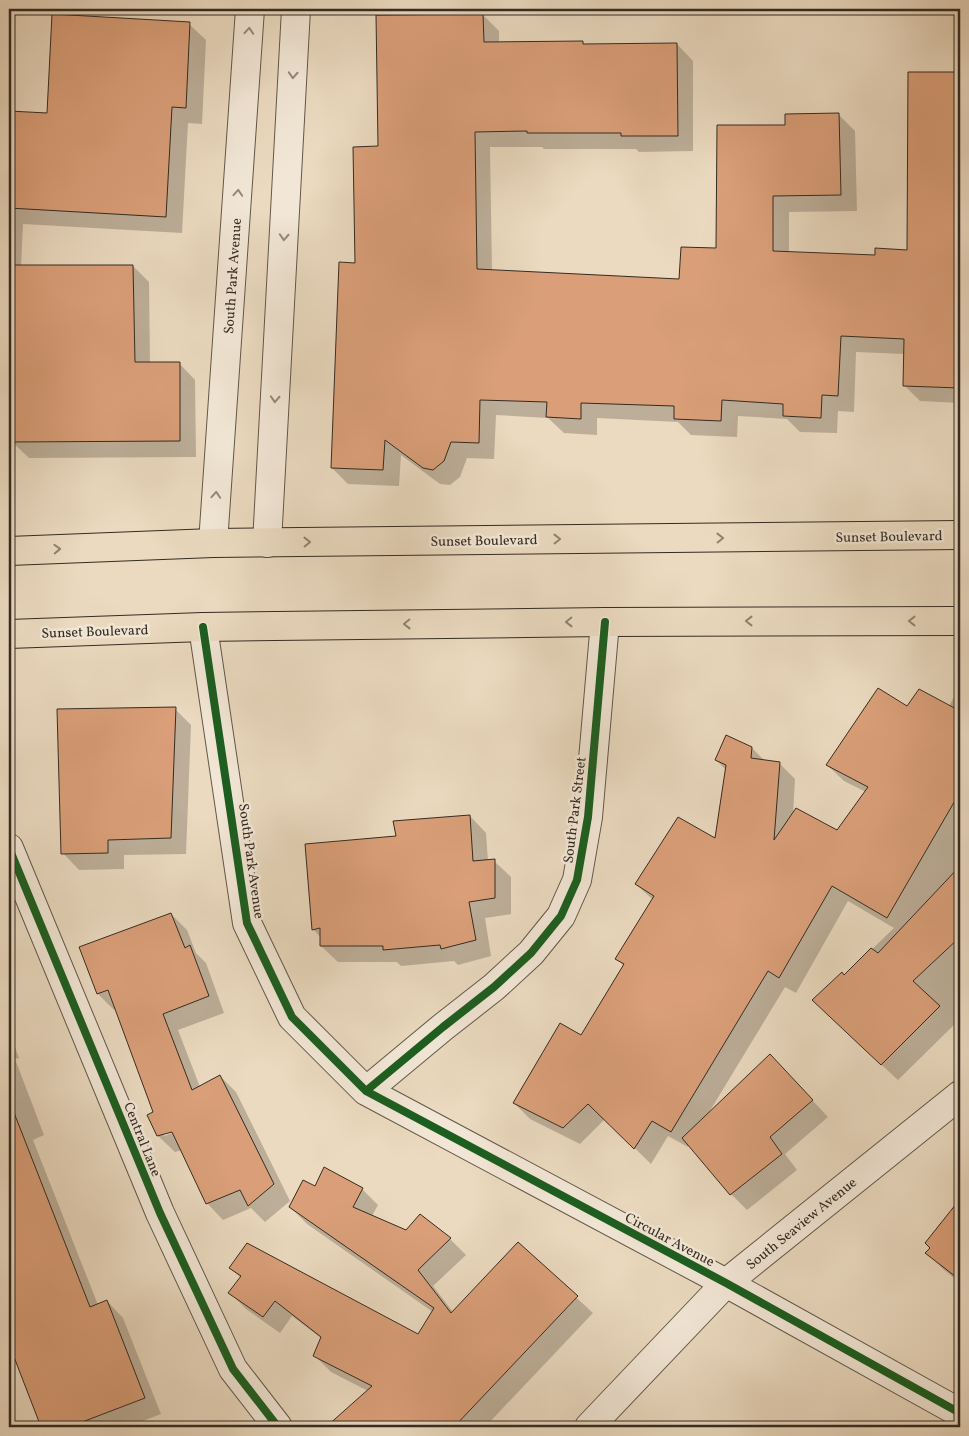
<svg xmlns="http://www.w3.org/2000/svg" width="969" height="1436" font-family="Vollkorn,serif">
<style>
.shadow{fill:#0003;fill-rule:evenodd}
.building{fill:#da9f79;stroke:#342b22}
.lines{fill:none;stroke-linecap:round;stroke-linejoin:round}
.minor-casing{stroke:#62574a;stroke-width:30}
.major-casing{stroke:#342b22;stroke-width:30}
.minor{stroke:#f2e7d6;stroke-width:28}
.major{stroke:#ebdac0;stroke-width:28}
.cycleway-casing{stroke:#f2e7d6;stroke-width:11}
.cycleway{stroke:#1b5e20;stroke-width:8}
.oneway{stroke:#93897c}
.oneway2{stroke:#908271}
.labels{text-anchor:middle;stroke-width:5;stroke-linejoin:round;paint-order:stroke}
.street-label{font-size:14px;fill:#342b22;stroke:#f2e7d6}
</style>
<rect width="100%" height="100%" fill="#ebdac0"/>
<filter id="stains"><feTurbulence type="fractalNoise" baseFrequency=".004" numOctaves="4"/><feColorMatrix values="0 0 0 0 .2 0 0 0 0 .09 0 0 0 0 .02 0 0 0 .5 -.17"/></filter>
<radialGradient id="worn" r=".72"><stop offset=".6" stop-color="#630" stop-opacity="0"/><stop offset="1" stop-color="#630" stop-opacity=".3"/></radialGradient>
<path class="shadow" d="M483 15 499 31V43L582 42 585 46 677 44 693 61V151L639 152 636 149H544L542 147H490L492 271 681 280 717 250 786 127 839 115 855 131 857 211 789 212V253L876 257 908 251 910 73H960V403L920 401 904 385 905 354 856 352 854 412 838 411 837 433 800 432 787 419 738 416 737 437 691 435 678 422 597 418V435L564 433 548 418 496 415 494 459 467 458 460 477 450 485 440 484 401 455 399 486 348 484 332 468 356 264 380 148Z
M189 24 206 40 202 124 188 123 182 233 23 224 21 267 133 266 149 282 150 364 179 363 195 380 196 457 29 458 12 442V374H9V112L48 114Z
M954 697 960 700V1019L898 1080 830 1017 844 976 894 928 848 901 796 993 785 987 708 1114 786 1072 828 1117 785 1154 797 1170 747 1210 731 1194 689 1145 688 1147 668 1136 651 1164 605 1119 580 1144 530 1119 514 1103 582 1037 624 966 617 959 653 900 636 884 716 839 726 770 716 760 752 748 765 761 779 763 795 779 793 815 837 831 866 792 844 781 827 765 908 708 949 706Z
M175 709 191 725 186 854 124 855V869L79 870 63 853Z
M470 816 486 833 488 861H494L511 877V914L485 918 491 956 458 965 454 961 401 966 397 962H338L321 946V938L313 929 397 837Z
M171 914 187 930 196 953 206 963 224 1013 178 1030 200 1087 220 1076 236 1092 290 1201 265 1222 251 1208 223 1220 207 1203 182 1150 175 1152 158 1136 154 1113 116 1009 114 1010 98 994ZM178 1131 164 1136V1133Z
M9 1031 19 1058 15 1059 44 1135 33 1140 98 1305 107 1301 123 1318 161 1414 127 1427H43L9 1340Z
M316 1188 362 1189 378 1205 372 1216 407 1232 450 1239 466 1255 433 1286 453 1312 518 1244 593 1313 485 1427H328L368 1391 331 1372 315 1356 322 1339 292 1316 280 1333 246 1309 230 1293 241 1278 230 1268 419 1336 433 1312 307 1224 290 1207Z
M960 1201V1283L943 1269 927 1253 932 1248 927 1243Z
M173 1423 177 1427H166Z"/>
<path class="building" d="M52 14 190 22 186 108 172 107 166 217 9 208V111L47 113Z
M483 14 484 42 583 41V44L677 43 678 136H621V133H527V131L475 132 477 269 679 279 681 247 716 248 717 125H785V114L839 113 841 195 773 196V251L875 255V248L907 250 908 72H960V388L903 386 904 339 841 336 838 396 822 395 821 418 783 416V404L722 400 721 421 674 419V406L581 403V419L546 417 547 402 480 400 479 443 451 442 444 461 433 470 423 468 385 440 383 470 331 468 339 262 355 263 353 147 378 146 376 15Z
M9 265H133L135 362H180V441L11 442Z
M878 688 907 706 919 689 960 711V792L887 918 832 886 779 978 768 971 671 1132 652 1121 634 1149 588 1104 563 1128 513 1103 560 1023 581 1035 624 964 615 959 654 896 635 884 678 817 715 838 726 765 715 760 726 735 752 747 751 758 780 762 774 840 796 808 837 830 868 787 826 765Z
M176 707 171 838 108 840V853L61 854 57 709Z
M470 815 473 861 495 859V898L469 902 476 940 441 949 440 945 383 950V946H320V928L312 930 305 844 396 836 393 821Z
M960 866V937L913 981 940 1006 881 1065 812 1000 842 972 844 975 871 948 878 953Z
M171 913 185 948 190 945 209 996 163 1014 192 1090 220 1075 274 1184 248 1206 240 1190 206 1204 172 1132 157 1136 147 1115 153 1112 108 990 97 994 79 947Z
M770 1054 813 1100 770 1137 782 1154 730 1195 682 1138Z
M9 1105H11L90 1307 107 1300 145 1398 69 1427H41L9 1344Z
M324 1167 363 1188 353 1207 406 1230 420 1214 451 1238 418 1270 451 1313 518 1242 578 1296 454 1427H326L372 1386 313 1356 321 1337 275 1301 263 1317 228 1293 241 1276 229 1268 247 1243 418 1334 434 1308 289 1207 303 1180 315 1186Z
M960 1199V1280L925 1253 930 1248 925 1243Z"/>
<g class="lines">
<defs>
<path id="minor" d="M213 543 250 9
M267 543 296 9
M203 627 247 923 292 1017 366 1091 726 1283 960 1413
M9 848 160 1213 233 1369 278 1427
M366 1091 443 1027 494 987 531 953 561 916 577 880 588 817 605 622
M589 1427 726 1283 960 1095"/>
<path id="major" d="M9 551 213 543 960 535
M9 634 203 627 605 622 960 621"/>
</defs>
<use href="#minor" class="minor-casing"/>
<use href="#major" class="major-casing"/>
<use href="#minor" class="minor"/>
<use href="#major" class="major"/>
<defs>
<path id="cycleway" d="M203 627 247 923 292 1017 366 1091 726 1283 960 1413
M9 848 160 1213 233 1369 278 1427
M366 1091 443 1027 494 987 531 953 561 916 577 880 588 817 605 622"/>
</defs>
<use href="#cycleway" class="cycleway-casing"/>
<use href="#cycleway" class="cycleway"/>
</g>
<defs><path id="oneway-chevron" d="M-2-3.5L2.5 0L-2 3.5" fill="none" stroke-width="1.6" stroke-linecap="round" stroke-linejoin="round" transform="scale(1.25)"/></defs>
<g class="oneway">
<use href="#oneway-chevron" transform="translate(249 31) rotate(-86)"/>
<use href="#oneway-chevron" transform="translate(293 75) rotate(93)"/>
<use href="#oneway-chevron" transform="translate(238 193) rotate(-86)"/>
<use href="#oneway-chevron" transform="translate(284 237) rotate(93)"/>
<use href="#oneway-chevron" transform="translate(275 399) rotate(93)"/>
<use href="#oneway-chevron" transform="translate(216 495) rotate(-86)"/>
</g>
<g class="oneway2">
<use href="#oneway-chevron" transform="translate(720 538) rotate(-1)"/>
<use href="#oneway-chevron" transform="translate(557 539) rotate(-1)"/>
<use href="#oneway-chevron" transform="translate(307 542) rotate(-1)"/>
<use href="#oneway-chevron" transform="translate(57 549) rotate(-2)"/>
<use href="#oneway-chevron" transform="translate(749 621) rotate(180)"/>
<use href="#oneway-chevron" transform="translate(912 621) rotate(180)"/>
<use href="#oneway-chevron" transform="translate(569 622) rotate(179)"/>
<use href="#oneway-chevron" transform="translate(407 624) rotate(179)"/>
</g>
<g class="labels">
<g class="street-label">
<text transform="translate(232 276) rotate(-86)" y="5">South Park Avenue</text>
<text transform="translate(889 536) rotate(-1)" y="5">Sunset Boulevard</text>
<text transform="translate(484 540) rotate(-1)" y="5">Sunset Boulevard</text>
<text transform="translate(95 631) rotate(-2)" y="5">Sunset Boulevard</text>
<text transform="translate(574 810) rotate(-83)" y="5">South Park Street</text>
<text transform="translate(252 861) rotate(82)" y="5">South Park Avenue</text>
<text transform="translate(143 1139) rotate(68)" y="5">Central Lane</text>
<text transform="translate(801 1223) rotate(-39)" y="5">South Seaview Avenue</text>
<text transform="translate(670 1239) rotate(28)" y="5">Circular Avenue</text>
</g>
</g>
<rect width="969" height="1436" fill="none" stroke="#ebdac0" stroke-width="30"/>
<rect x="10" y="10" width="949" height="1416" fill="none" stroke="#342b22" stroke-width="2.5"/>
<rect x="15" y="15" width="939" height="1406" fill="none" stroke="#342b22"/>
<rect width="100%" height="100%" filter="url(#stains)"/>
<rect width="100%" height="100%" fill="url(#worn)"/>
</svg>
